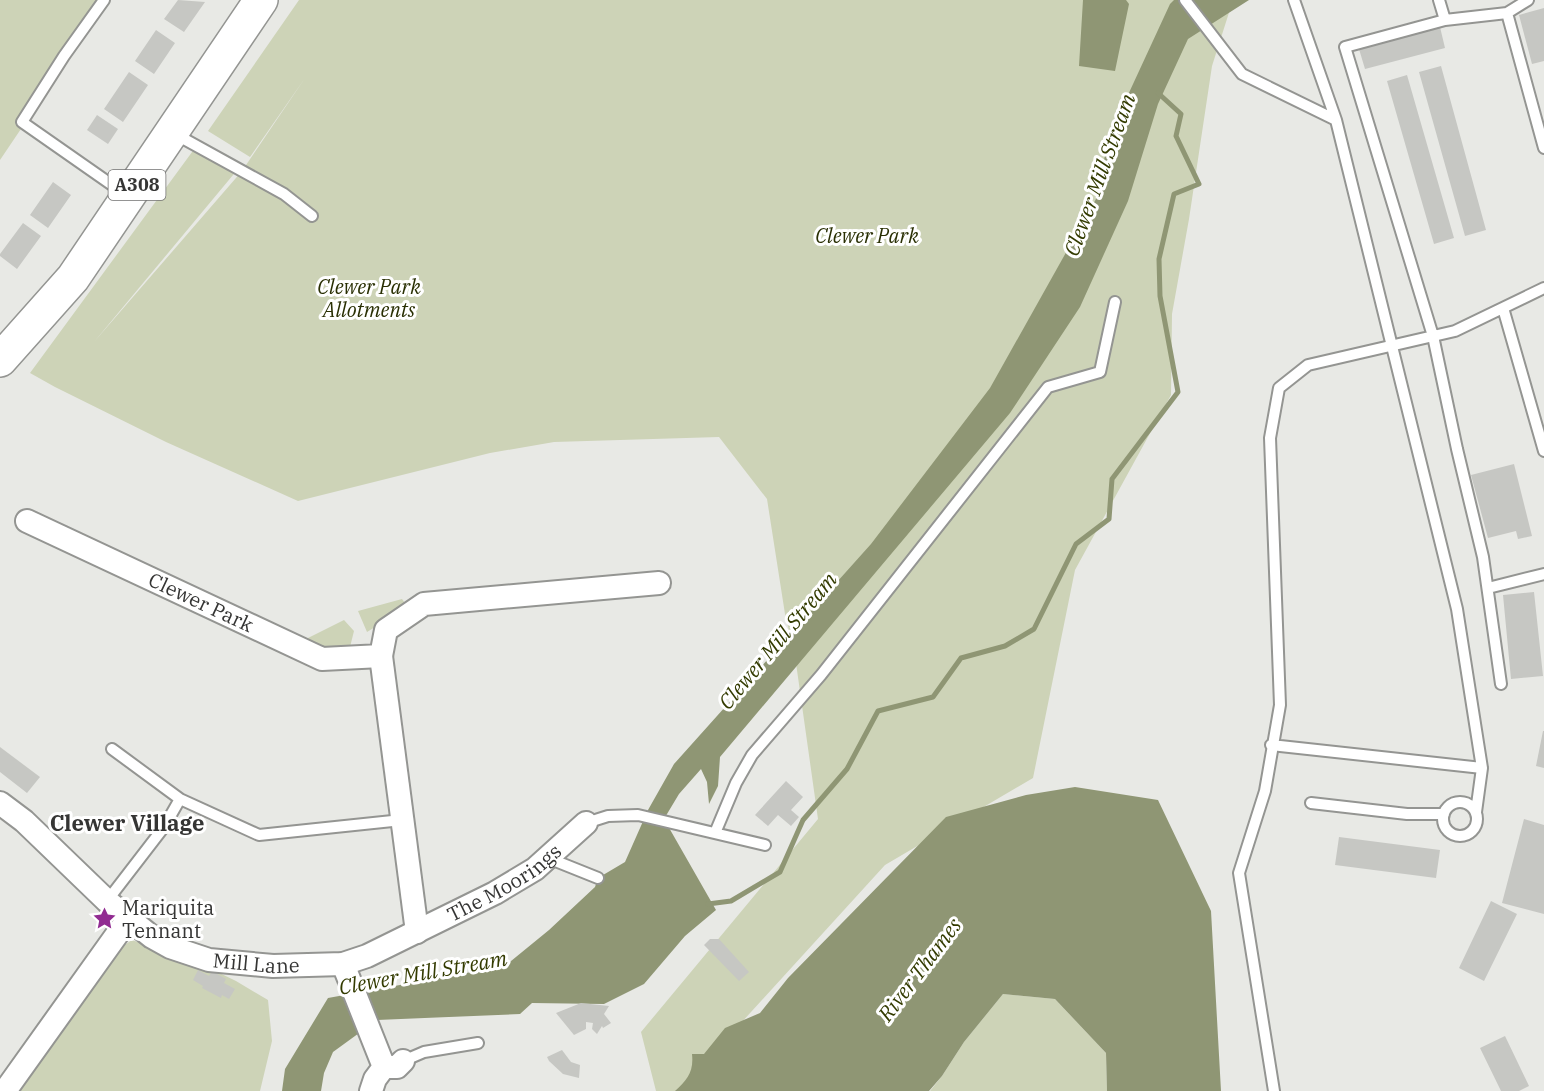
<svg xmlns="http://www.w3.org/2000/svg" width="1544" height="1091" font-family="'IBM Plex Serif',serif">
<style>
.green{fill:#cdd3b7}
.water{fill:#8f9674}
.lines{fill:none;stroke-linecap:round;stroke-linejoin:round}
.stream{stroke:#8f9674;stroke-width:5}
.building{fill:#c6c7c3}
.service-casing{stroke:#949592;stroke-width:14}
.minor-casing{stroke:#949592;stroke-width:26}
.primary-casing{stroke:#949592;stroke-width:36}
.service{stroke:#fff;stroke-width:10}
.minor{stroke:#fff;stroke-width:22}
.primary{stroke:#fff;stroke-width:33}
.labels{text-anchor:middle;stroke-width:6;stroke-linejoin:round;paint-order:stroke}
.shield{fill:#fff;stroke:#727271;stroke-width:1.5}
.shield-label{font-size:18px;font-weight:bold;fill:#353534}
.park-label{font-size:20px;font-style:italic;fill:#292f03;stroke:#fff}
.street-label{font-size:20px;fill:#353534;stroke:#fff}
.poi-label{font-size:20px;fill:#353534;stroke:#fff;text-anchor:start}
.water-label{font-size:21px;font-style:italic;fill:#333b00;stroke:#fff}
.quarter-label{font-size:22px;font-weight:bold;fill:#353534;stroke:#fff}
</style>
<rect width="100%" height="100%" fill="#e8e9e5"/>
<path class="green" d="M0 0H108L0 160Z
M299 0H1233L1212 66 1189 219 1172 314 1171 395 1075 570 1033 778 885 865 679 1091H656L641 1032 818 819 795 656 785 614 767 499 719 437 554 442 490 453 298 501 166 442 55 387 30 373 195 148 238 169 94 342 242 171 305 78 250 157 208 131Z
M402 599 408 607 367 632 358 611Z
M344 620 354 631 349 651 327 653 300 642Z
M132 940 207 967 236 981 268 1000 272 1041 260 1091H17L123 946Z
M1003 994 1055 999 1106 1053 1107 1091H930L942 1076 964 1042Z"/>
<path class="water" d="M1083 0H1126L1129 4 1115 71 1079 66Z
M1174 0H1249L1188 39 1158 104 1128 201 1080 307 1010 413 720 757 718 786 709 804 707 782 701 769 679 794 664 819 716 910 685 936 644 984 604 1004 532 1003 520 1014 377 1020 333 1052 324 1073 321 1091H282L285 1069 328 998 505 966 549 930 595 887 598 878 625 862 648 810 674 764 871 544 990 388 1096 199 1109 136 1170 4Z
M1075 787 1158 800 1211 911 1221 1091H1107L1106 1053 1055 999 1003 994 964 1042 942 1076 929 1091H675C687 1080 694 1072 692 1054H704L725 1028 760 1013 788 978 946 817 1026 795Z"/>
<g class="lines">
<path class="stream" d="M708 904 731 901 780 872 803 820 847 769 878 711 933 697 961 658 1005 646 1034 629 1076 544 1109 519 1112 479 1178 392 1160 296 1159 259 1174 194 1199 184 1176 136 1181 114 1158 93"/>
</g>
<path class="building" d="M178 0 205 2 184 32 164 19Z
M1544 8V61L1532 64 1519 15Z
M1440 27 1445 48 1365 69 1359 49Z
M156 30 175 43 154 74 135 61Z
M1441 66 1486 230 1465 236 1419 72Z
M129 72 148 85 123 122 104 109Z
M1407 75 1454 238 1434 244 1387 81Z
M97 115 118 129 108 144 87 130Z
M53 182 71 195 48 228 30 215Z
M23 223 41 236 17 269 0 256V254Z
M1514 464 1532 536 1518 539 1516 531 1488 538 1471 475Z
M1534 592 1543 676 1511 679 1503 595Z
M1543 731H1544V768L1536 766Z
M0 747 40 777 27 793 0 772Z
M786 781 803 797 791 810 799 817 791 826 778 815 768 826 755 815Z
M1524 819 1544 825V914L1502 903Z
M1339 837 1440 850 1436 878 1335 865Z
M1491 901 1517 914 1484 981 1459 968Z
M710 939H719L749 972 739 981 704 945Z
M198 970 209 976 212 971 226 979 224 983 235 989 229 999 222 995 221 998 202 988 203 986 193 980Z
M581 1003 609 1006 604 1014 611 1023 603 1028 602 1026 597 1034 592 1029 593 1023 586 1022V1029L574 1035 556 1013Z
M1505 1036 1529 1086 1519 1091H1501L1480 1048Z
M562 1050 571 1062 580 1065 579 1078 563 1074 549 1061 547 1057Z"/>
<g class="lines">
<defs>
<path id="service" d="M104 0 64 56 22 122 115 187 123 195
M1185 0 1242 74 1336 120
M1294 0 1336 120 1457 609 1482 768 1476 812
M1439 0 1445 20
M1507 13 1544 148
M175 134 284 194 312 216
M1503 308 1544 451
M1488 588 1544 574
M1501 684 1483 557 1457 449 1433 336 1345 47 1445 20 1507 13 1528 0
M1271 745 1482 768
M112 749 180 799
M1443 819a17 17 0 1 1 34 0a17 17 0 1 1-34 0Z
M1311 803 1407 814H1444
M586 823 608 816 638 815 765 845
M715 833 736 783 752 755 821 675 1048 387 1100 372 1115 302
M548 858 598 878
M107 901 164 827 180 799 259 835 402 820
M403 1061 424 1052 478 1043
M1274 1091 1239 873 1265 791 1280 705 1270 438 1279 388 1308 365 1455 331 1544 288"/>
<g id="minor">
<path id="s1" d="M27 521 322 659 381 656 386 630 424 604 659 583"/>
<path d="M381 656 417 932"/>
<path id="s2" d="M0 803 24 821 107 901 152 937 170 947 209 960 273 966 343 964 367 956 495 893 535 869 586 823"/>
<path d="M343 964 384 1067 375 1079 371 1091"/>
<path d="M384 1067H397L403 1061"/>
<path d="M5 1091 128 919"/>
</g>
<path id="primary" d="M0 360 73 278 261 0"/>
</defs>
<use href="#service" class="service-casing"/>
<use href="#minor" class="minor-casing"/>
<use href="#primary" class="primary-casing"/>
<use href="#service" class="service"/>
<use href="#minor" class="minor"/>
<use href="#primary" class="primary"/>
</g>
<defs>
<symbol id="sight-bare" viewBox="-9 -9 18 18"><path d="M0-6L1.8-2.2L6-1.7L2.9 1.2L3.7 5.4L0 3.3L-3.7 5.4L-2.9 1.2L-6-1.7L-1.8-2.2Z" fill="#912b91" stroke="#fff" stroke-width="2.5" paint-order="stroke"/></symbol>
</defs>
<g fill-rule="evenodd">
<use href="#sight-bare" x="88" y="902" width="33" height="33"/>
</g>
<g class="labels">
<rect class="shield" x="108.5" y="170" width="57" height="30" rx="4.5"/>
<g class="shield-label">
<text x="137" y="191">A308</text>
</g>
<g class="park-label">
<text x="867" y="243">Clewer Park</text>
<text x="369" y="294">Clewer Park<tspan x="369" dy="23">Allotments</tspan></text>
</g>
<g class="street-label">
<text dy="7" stroke="none"><textPath href="#s1" startOffset="192">Clewer Park</textPath></text>
<text dy="7" stroke="none"><textPath href="#s2" startOffset="580">The Moorings</textPath></text>
<text dy="7" stroke="none"><textPath href="#s2" startOffset="312">Mill Lane</textPath></text>
</g>
<g class="poi-label">
<text x="122" y="915">Mariquita<tspan x="122" dy="23">Tennant</tspan></text>
</g>
<g class="water-label">
<text transform="translate(1100 175) rotate(-70)" y="7">Clewer Mill Stream</text>
<text transform="translate(778 641) rotate(-50)" y="7">Clewer Mill Stream</text>
<text transform="translate(920 970) rotate(-53)" y="7">River Thames</text>
<text transform="translate(423 973) rotate(-10)" y="7">Clewer Mill Stream</text>
</g>
<g class="quarter-label">
<text x="127" y="831">Clewer Village</text>
</g>
</g>
</svg>
